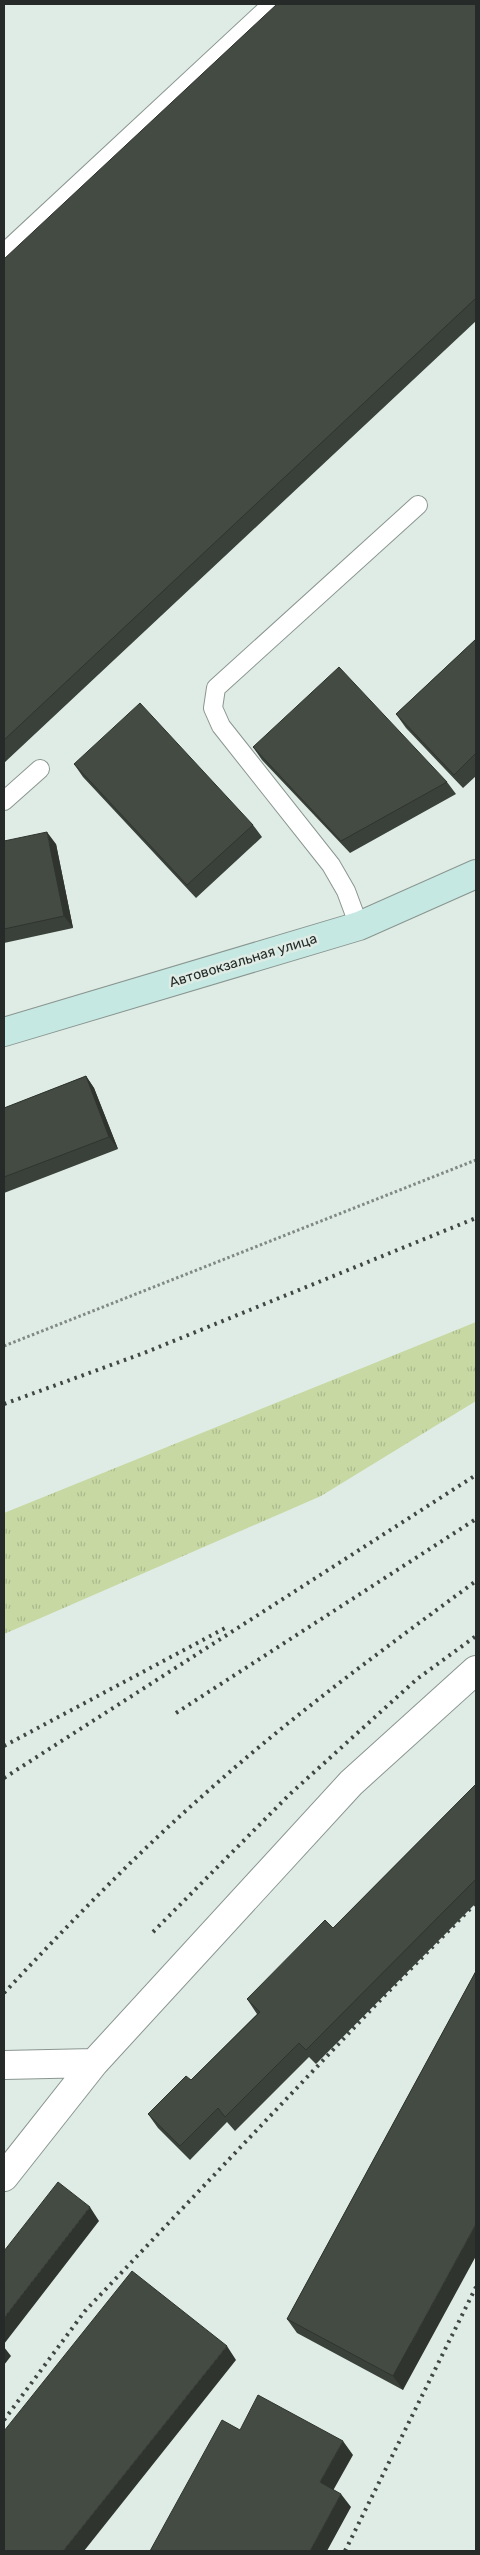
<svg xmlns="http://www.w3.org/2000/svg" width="480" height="2555" font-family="Rubik,sans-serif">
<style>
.grass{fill:url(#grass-tufts)}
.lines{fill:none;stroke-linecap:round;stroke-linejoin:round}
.lane-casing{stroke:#8a9690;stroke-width:20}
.street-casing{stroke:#8a9690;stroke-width:30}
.secondary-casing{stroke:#8a9690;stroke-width:30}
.path{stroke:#808985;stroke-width:3;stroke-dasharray:2.5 2.5;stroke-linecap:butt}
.lane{stroke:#fff;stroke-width:18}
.street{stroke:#fff;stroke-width:28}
.secondary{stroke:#c5e8e3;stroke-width:28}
.rail{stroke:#404644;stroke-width:4;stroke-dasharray:2.5 5;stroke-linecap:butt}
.wall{fill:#3a403a}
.shaded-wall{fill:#30342f}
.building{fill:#444b43;stroke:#30342f}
.labels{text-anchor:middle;stroke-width:5;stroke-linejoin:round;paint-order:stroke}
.street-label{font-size:14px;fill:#262b29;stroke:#dfece5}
</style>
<defs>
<pattern id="grass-tufts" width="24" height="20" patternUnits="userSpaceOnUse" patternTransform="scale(1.25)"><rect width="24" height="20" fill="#c7d8a2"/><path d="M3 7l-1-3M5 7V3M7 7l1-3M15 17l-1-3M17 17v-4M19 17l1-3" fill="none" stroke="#abba8c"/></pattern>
</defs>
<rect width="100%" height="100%" fill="#dfece5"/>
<path class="grass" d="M476 1322V1401L321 1496 4 1634V1513Z"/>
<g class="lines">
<defs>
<path id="lane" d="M4 253 272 4
M4 801 40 769
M359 926 346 891 331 865 221 726 213 708 216 688 418 505"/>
<path id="street" d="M4 2065 94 2063
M4 2177 94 2063 351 1783 476 1670"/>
<path id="secondary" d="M4 1032 359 926 476 874"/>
</defs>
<use href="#lane" class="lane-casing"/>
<use href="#street" class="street-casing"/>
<use href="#secondary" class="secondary-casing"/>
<path class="path" d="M4 1346 476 1160"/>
<use href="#lane" class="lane"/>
<use href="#street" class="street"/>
<use href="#secondary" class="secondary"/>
<path class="rail" d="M4 1404 144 1353 476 1218
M176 1713 476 1519
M4 1746 229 1626
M4 1778 476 1475
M153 1932 290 1794 417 1679 476 1636
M4 1993C69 1924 136 1854 208 1791 293 1715 385 1648 476 1581
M4 2420 85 2311 387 1993 476 1903
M345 2551 476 2287"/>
</g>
<path class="wall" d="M476 4V321L4 763V259Z
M476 639V776L463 788 406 728 396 714Z
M253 747 447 782 456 794 350 853 262 760Z
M74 764 253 825 262 837 196 898 83 777Z
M4 841 56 844 73 928 4 943Z
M86 1076 94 1088 118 1149 4 1193V1108Z
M476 1784V1903L316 2064 309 2057 235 2131 227 2122 190 2160 158 2128 148 2114 191 2080 257 2014 247 1999 333 1928Z
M476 1971 403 2390 297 2333 287 2319Z"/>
<path class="shaded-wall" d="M47 832 56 844 73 928 64 916Z
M86 1076 94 1088 118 1149 109 1137Z
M90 2207 99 2221 4 2344V2318Z
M476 2224V2256L403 2390 393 2376Z
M227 2346 236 2360 84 2551H63Z
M4 2347 11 2356 4 2365Z
M343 2441 353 2455 330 2496 320 2482Z
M341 2494 351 2507 327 2551H310Z"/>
<path class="building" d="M277 4H476V298L4 740V259Z
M476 639V753L454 775 396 714Z
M339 667 447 782 341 841 253 747Z
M140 703 253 825 187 885 74 764Z
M47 832 64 916 4 929V841Z
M86 1076 109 1137 4 1177V1108Z
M476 1784V1879L306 2050 299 2043 225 2117 218 2108 180 2146 148 2114 186 2076 191 2080 260 2012 247 1999 325 1920 333 1928Z
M476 1971V2224L393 2376 287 2319Z
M58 2182 90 2207 4 2318V2251Z
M132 2271 227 2346 63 2551H4V2431Z
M258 2395 343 2441 320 2482 341 2494 310 2551H150L222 2420 240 2430Z"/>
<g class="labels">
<g class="street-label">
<text transform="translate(243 960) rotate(-17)" y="5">Автовокзальная улица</text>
</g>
</g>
<rect width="480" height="2555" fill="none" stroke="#262b29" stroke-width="10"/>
</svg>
